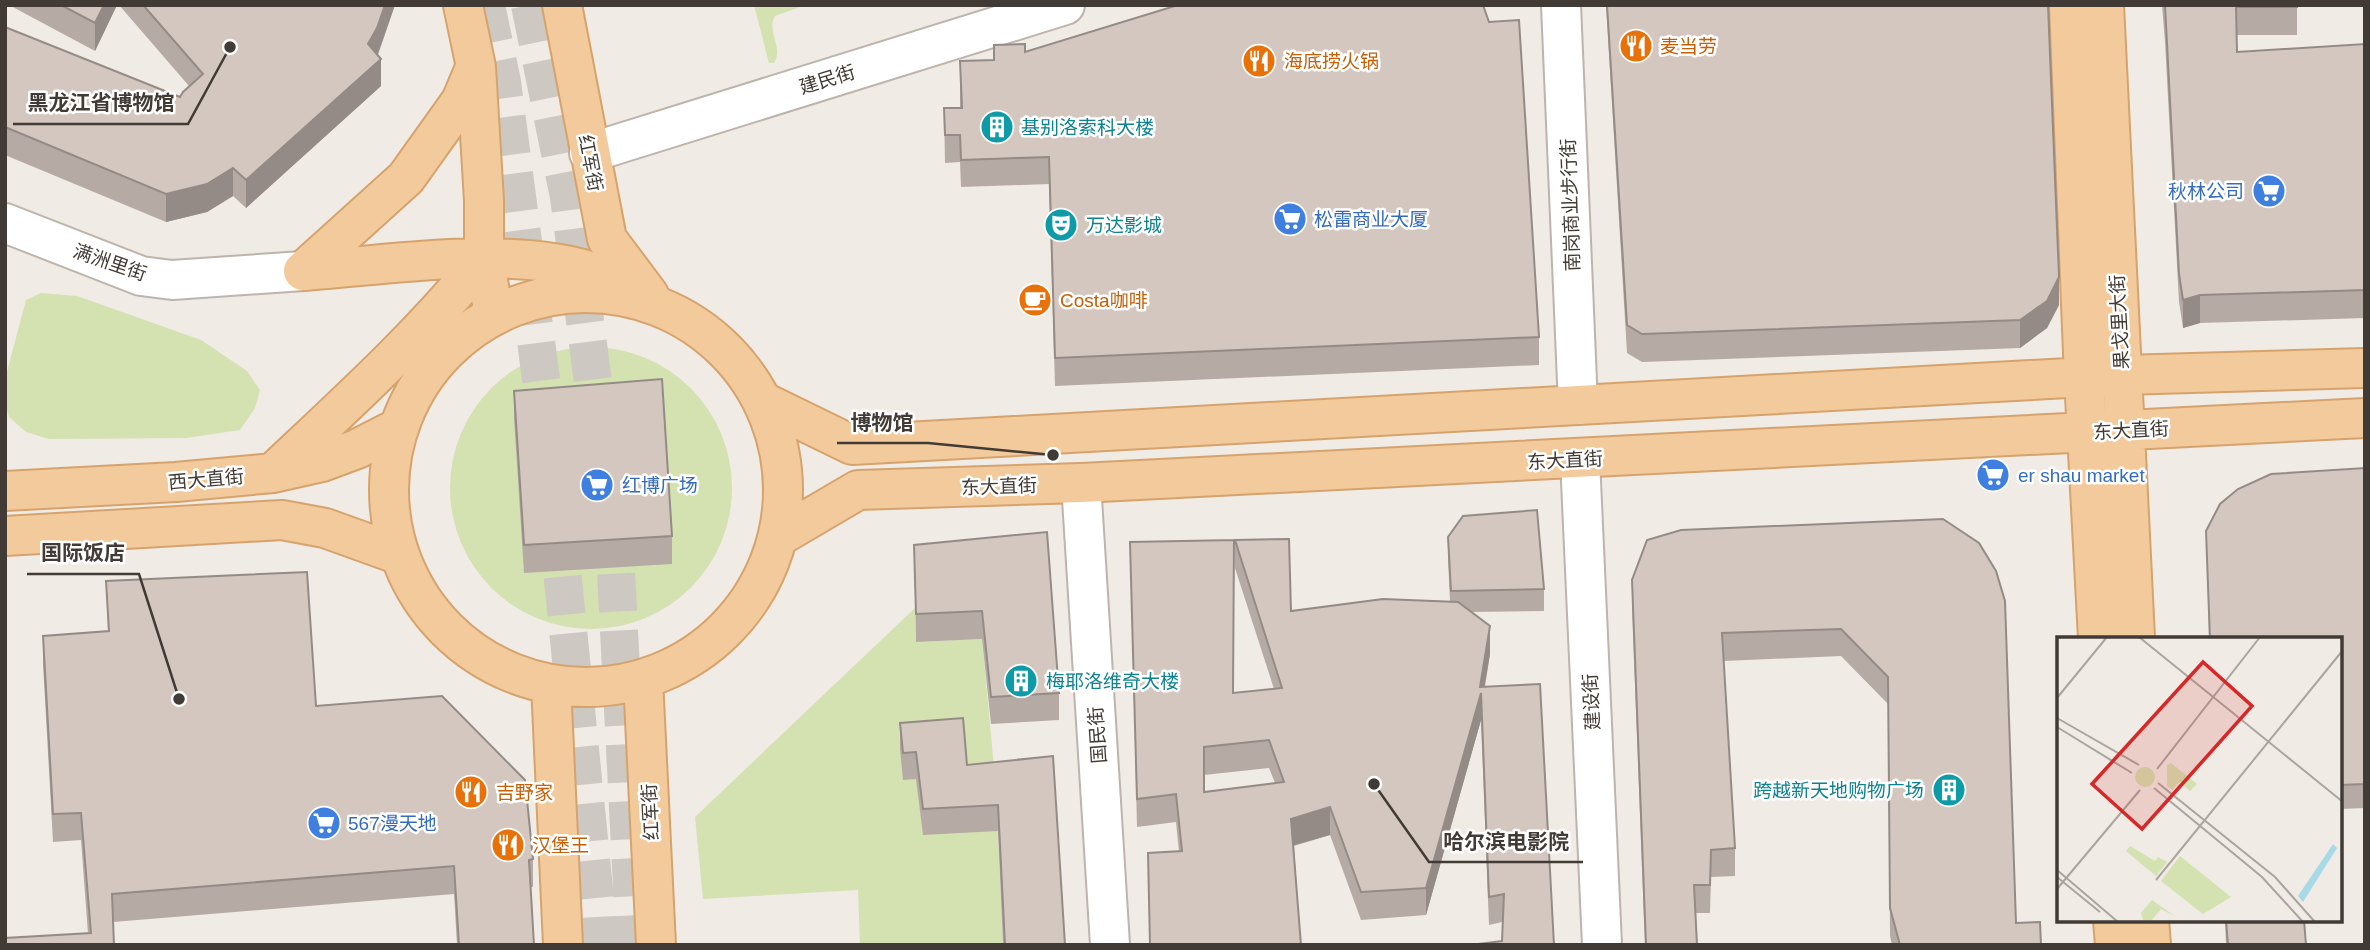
<svg xmlns="http://www.w3.org/2000/svg" width="2370" height="950" font-family="Arial,'Noto Sans SC',sans-serif">
<style>
.green{fill:#d4e1b1}
.lines{fill:none;stroke-linecap:round;stroke-linejoin:round}
.major-tunnel{stroke:#cdc8c2;stroke-width:38;stroke-dasharray:38 19;stroke-linecap:butt}
.minor-casing{stroke:#beb4ac;stroke-width:42}
.major-casing{stroke:#d6a36d;stroke-width:42}
.minor{stroke:#fff;stroke-width:38}
.major{stroke:#f3ca9b;stroke-width:38}
.wall{fill:#b6aba4;fill-rule:evenodd}
.shaded-wall{fill:#948b86}
.building{fill:#d4c7bf;stroke:#948b86;stroke-width:2;fill-rule:evenodd}
.labels{text-anchor:middle;stroke-width:5;stroke-linejoin:round;paint-order:stroke}
.food-label{font-size:19px;fill:#c56008;stroke:#fff;text-anchor:start}
.street-label{font-size:19px;fill:#423b35;stroke:#fff}
.culture-label{font-size:19px;fill:#0d838f;stroke:#fff;text-anchor:start}
.shop-label{font-size:19px;fill:#366cbe;stroke:#fff;text-anchor:start}
.inset-road{fill:none;stroke:#aaa59f;stroke-width:2}
.view{fill:#d62828;fill-opacity:0.15;stroke:#d62828;stroke-width:3.5}
.inset-edge{fill:none;stroke:#423b35;stroke-width:3.5}
.leader{fill:none;stroke:#423b35;stroke-width:2.5}
.callout-dot{fill:#423b35;stroke:#fff;stroke-width:2.5}
.callout-label{font-size:21px;text-anchor:middle;font-weight:bold;fill:#423b35;stroke:#fff;stroke-width:5;stroke-linejoin:round;paint-order:stroke}
</style>
<rect width="100%" height="100%" fill="#f0ebe5"/>
<path class="green" d="M754 5H806L775 16C766 31 784 47 774 63H769Z
M41 293 77 296 201 340 247 371 260 390 255 408 240 430 186 438 49 439 26 432 9 417 5 403V379L26 300Z
M450 488a141 141 0 1 1 282 0a141 141 0 1 1-282 0Z
M915 608 916 642 982 639 996 789 1003 945H860L858 890 703 899 695 817Z"/>
<g class="lines">
<path class="major-tunnel" d="M486 5 502 82 549 440
M530 5 569 197 600 437
M610 517 615 552 635 945
M557 520 596 909 598 945"/>
<defs>
<path id="minor" d="M1561 5 1578 405
M589 153 1065 5
M5 223 141 276 172 280 303 271
M1580 459 1602 945
M1081 483 1110 945"/>
<path id="major" d="M463 5 476 67 484 201V258L494 315
M562 5 607 239 649 295
M2069 5 2084 378 2098 638
M2104 5 2135 638
M303 271C390 265 542 240 618 283
M303 271 406 178 461 101 474 70
M389 490a197 197 0 1 1 394 0a197 197 0 1 1-394 0Z
M764 402 852 445 2122 375 2365 368
M275 471C348 402 421 336 484 258
M5 491 176 482 273 473 322 462 357 449 398 428
M5 536 282 520 325 528 400 555
M778 537 858 490 1081 483 2365 418
M643 679 656 945
M551 684 563 945
M2113 920 2115 945
M2149 920 2151 945"/>
</defs>
<use href="#minor" class="minor-casing"/>
<use href="#major" class="major-casing"/>
<use href="#minor" class="minor"/>
<use href="#major" class="major"/>
</g>
<path class="wall" d="M9 5H117L95 51Z
M119 5H395L378 55 381 86 246 208 233 196 207 212 166 222 5 155V27L180 97 189 86Z
M1606 5H2048L2059 305 2047 328 2020 348 1642 362 1627 353Z
M2162 5H2297V35H2237V52L2365 44V318L2200 323 2183 328 2179 302 2165 42Z
M1025 52 1539 337V365L1055 386 1049 184 961 187 960 162 945 163 944 108H960V61L994 60Z
M514 391 672 536V564L524 573 514 418Z
M2365 468V808L2340 809V639H2209L2206 531Z
M1943 519 2016 923 2041 945H1892L1890 936 1888 704 1841 656 1724 661 1735 848V876L1711 877 1710 913H1696L1697 945H1645L1632 608V580Z
M1047 532 1059 693V720L991 724 982 639 916 642 914 545Z
M1448 537 1544 589V611L1471 612 1490 654 1485 687 1540 684 1502 941V922L1489 925 1481 720 1426 915 1361 920 1330 835 1294 846 1301 945H1150L1148 853 1179 852 1176 822 1137 827 1130 542 1233 693 1274 689 1235 568V540L1291 611 1450 602 1448 558ZM1269 768 1275 783 1204 792V775Z
M106 581 316 706 533 859V887H530L534 945H457L454 894 113 922 114 945 88 934 81 840 53 842 43 664V636L108 631Z
M900 723 967 765 1053 756 1065 945H1003L998 831 923 835 916 779 903 780 900 749Z
M2225 920H2304L2306 945H2226Z"/>
<path class="shaded-wall" d="M104 5H117L95 51V23Z
M385 5H395L377 56 381 59V86L246 208V180L368 44Z
M233 168V196L207 212 166 222V194Z
M2059 277V305L2047 328 2020 348V320Z
M2200 295V323L2183 328V300Z
M1490 626V654L1481 706V693V720L1426 915V888L1480 687Z
M1330 807V835L1291 846V819Z"/>
<path class="building" d="M61 5H104L95 23Z
M143 5H385L377 28 368 44 381 59 246 180 233 168 207 184 166 194 5 127V27L180 97 183 92 203 74Z
M1178 5H1483L1489 22 1519 20 1539 337 1055 358 1049 157 961 160 960 135H945L944 108H962L960 61 994 60V45L1025 44V52Z
M1607 5H2048L2059 277 2047 301 2020 320 1642 334 1627 325Z
M2165 5H2297V7H2236L2237 52 2365 44V290L2200 295 2183 300 2179 274Z
M662 379 672 536 524 545 514 391Z
M2365 468V784L2340 785V639H2210L2206 531 2220 504 2238 489 2271 474Z
M1537 510 1544 589 1451 591 1448 537 1463 516Z
M1943 519 1979 543 1996 571 2005 601 2016 923 2040 922 2041 945H1900L1890 908 1888 677 1841 629 1722 633 1735 848 1711 850 1710 885H1694L1697 945H1646L1632 580 1647 540 1681 530Z
M1047 532 1059 693 991 697 982 611 916 614 914 545Z
M1289 539 1291 611 1383 599 1458 602 1490 626 1480 687 1540 684 1554 945H1470L1502 941 1504 894 1489 897 1481 693 1426 888 1361 892 1330 807 1291 819 1301 945H1150L1148 853 1182 851 1176 794 1137 799 1130 542 1234 540 1233 693 1282 688 1235 540ZM1269 740 1284 782 1204 792V747Z
M307 572 316 706 442 696 525 780 533 859 529 860 534 945H459L454 866 112 894 114 945H5V938L91 933 81 813 53 814 43 636 109 631 106 581Z
M963 718 967 765 1053 756 1065 945H1005L998 805 923 809 916 752 903 753 900 723Z
M2226 920H2304L2306 945H2228Z"/>
<defs>
<symbol id="restaurant-disc" viewBox="-11 -11 22 22"><circle r="9.5" fill="#e8710a" stroke="#fff"/><path d="M-5-6h1v4h1v-4h1v4h1v-4h1v5L-1.5 .5V6h-2V.5L-5-1ZM5-6V6H3V1.5H1.5Q1.5-4 5-6Z" fill="#fff"/></symbol>
<symbol id="building-disc" viewBox="-11 -11 22 22"><circle r="9.5" fill="#0f9aa8" stroke="#fff"/><path d="M-4-6H4V6H1V3H-1V6H-4ZM-2.5-4.3h1.7v1.8h-1.7ZM.8-4.3h1.7v1.8H.8ZM-2.5-1h1.7V.8h-1.7ZM.8-1h1.7V.8H.8Z" fill="#fff"/></symbol>
<symbol id="supermarket-disc" viewBox="-11 -11 22 22"><circle r="9.5" fill="#3f7fe0" stroke="#fff"/><path d="M-6-5.5h2.5l.6 2H6L4.5 2H-2.5L-4.4-4H-6ZM-1.5 3.2a1.3 1.3 0 1 0 .1 0ZM3 3.2a1.3 1.3 0 1 0 .1 0Z" fill="#fff"/></symbol>
<symbol id="theatre-disc" viewBox="-11 -11 22 22"><circle r="9.5" fill="#0f9aa8" stroke="#fff"/><path d="M-5-5.5Q0-4 5-5.5V0Q5 5 0 6Q-5 5-5 0ZM-3.3-2.5H-1v1.5H-3.3ZM1-2.5H3.3v1.5H1ZM-2.8 1Q0 5.5 2.8 1Z" fill="#fff"/></symbol>
<symbol id="cafe-disc" viewBox="-11 -11 22 22"><circle r="9.5" fill="#e8710a" stroke="#fff"/><path d="M-5.5-4.5H6V0H3Q3 3.5 0 3.5H-2.5Q-5.5 3.5-5.5 0ZM3-3.2v2h1.7v-2ZM-6 4.5H4V6H-6Z" fill="#fff"/></symbol>
</defs>
<g fill-rule="evenodd">
<use href="#restaurant-disc" x="1617" y="27" width="38" height="38"/>
<use href="#restaurant-disc" x="1240" y="42" width="38" height="38"/>
<use href="#building-disc" x="978" y="108" width="38" height="38"/>
<use href="#supermarket-disc" x="2250" y="172" width="38" height="38"/>
<use href="#supermarket-disc" x="1271" y="200" width="38" height="38"/>
<use href="#theatre-disc" x="1042" y="206" width="38" height="38"/>
<use href="#cafe-disc" x="1016" y="281" width="38" height="38"/>
<use href="#supermarket-disc" x="1974" y="456" width="38" height="38"/>
<use href="#supermarket-disc" x="578" y="466" width="38" height="38"/>
<use href="#building-disc" x="1002" y="662" width="38" height="38"/>
<use href="#building-disc" x="1930" y="771" width="38" height="38"/>
<use href="#restaurant-disc" x="452" y="773" width="38" height="38"/>
<use href="#supermarket-disc" x="305" y="804" width="38" height="38"/>
<use href="#restaurant-disc" x="489" y="826" width="38" height="38"/>
</g>
<g class="labels">
<g class="food-label">
<text x="1660" y="53">麦当劳</text>
<text x="1284" y="68">海底捞火锅</text>
<text x="1060" y="307">Costa咖啡</text>
<text x="496" y="799">吉野家</text>
<text x="532" y="852">汉堡王</text>
</g>
<g class="street-label">
<text transform="translate(827 79) rotate(-17)" y="7">建民街</text>
<text transform="translate(591 163) rotate(79)" y="7">红军街</text>
<text transform="translate(1570 205) rotate(-92)" y="7">南岗商业步行街</text>
<text transform="translate(110 262) rotate(19)" y="7">满洲里街</text>
<text transform="translate(2119 322) rotate(-93)" y="7">果戈里大街</text>
<text transform="translate(2131 430) rotate(-3)" y="7">东大直街</text>
<text transform="translate(1565 460) rotate(-3)" y="7">东大直街</text>
<text transform="translate(206 479) rotate(-5)" y="7">西大直街</text>
<text transform="translate(999 486) rotate(-2)" y="7">东大直街</text>
<text transform="translate(1591 702) rotate(-93)" y="7">建设街</text>
<text transform="translate(1097 735) rotate(-94)" y="7">国民街</text>
<text transform="translate(650 812) rotate(-93)" y="7">红军街</text>
</g>
<g class="culture-label">
<text x="1021" y="134">基别洛索科大楼</text>
<text x="1086" y="232">万达影城</text>
<text x="1046" y="688">梅耶洛维奇大楼</text>
<text x="1924" y="797" text-anchor="end">跨越新天地购物广场</text>
</g>
<g class="shop-label">
<text x="2244" y="198" text-anchor="end">秋林公司</text>
<text x="1314" y="226">松雷商业大厦</text>
<text x="2018" y="482">er shau market</text>
<text x="622" y="492">红博广场</text>
<text x="348" y="830">567漫天地</text>
</g>
</g>
<g transform="translate(2057 637)">
<rect width="285" height="285" fill="#f0ebe5"/>
<path d="M114 126 140 147 133 154 122 145 115 153 110 149V128ZM78 140a10 10 0 1 1 20 0a10 10 0 1 1-20 0ZM73 209 98 224 101 220 110 225 99 239 69 214ZM123 219 174 260 146 277 104 244ZM95 263 119 280 104 272 93 285H87L84 276Z" fill="#d4e1b1"/>
<path d="M276 207 280 211 246 265 241 259Z" fill="#a7d9e7"/>
<path class="inset-road" d="M82 0 286 165M0 61 50 0M0 81 82 128M0 90 75 136M100 132 203 0M101 146 218 240 258 285M97 151 205 240 246 285M0 233 61 285M0 240 43 275M99 243 286 13M0 252 83 153"/>
<path class="view" d="M146 25 195 69 85 192 35 147Z"/>
<rect width="285" height="285" class="inset-edge"/>
</g>
<path class="leader" d="M230 47L188 124H13M1053 455L928 443H837M179 699L139 574H27M1374 784L1429 862H1583"/>
<g class="callout-dot">
<circle cx="230" cy="47" r="7"/>
<circle cx="1053" cy="455" r="7"/>
<circle cx="179" cy="699" r="7"/>
<circle cx="1374" cy="784" r="7"/>
</g>
<g class="callout-label">
<text x="101" y="110">黑龙江省博物馆</text>
<text x="882" y="430">博物馆</text>
<text x="83" y="560">国际饭店</text>
<text x="1506" y="849">哈尔滨电影院</text>
</g>
<rect width="2370" height="950" fill="none" stroke="#423b35" stroke-width="14"/>
</svg>
